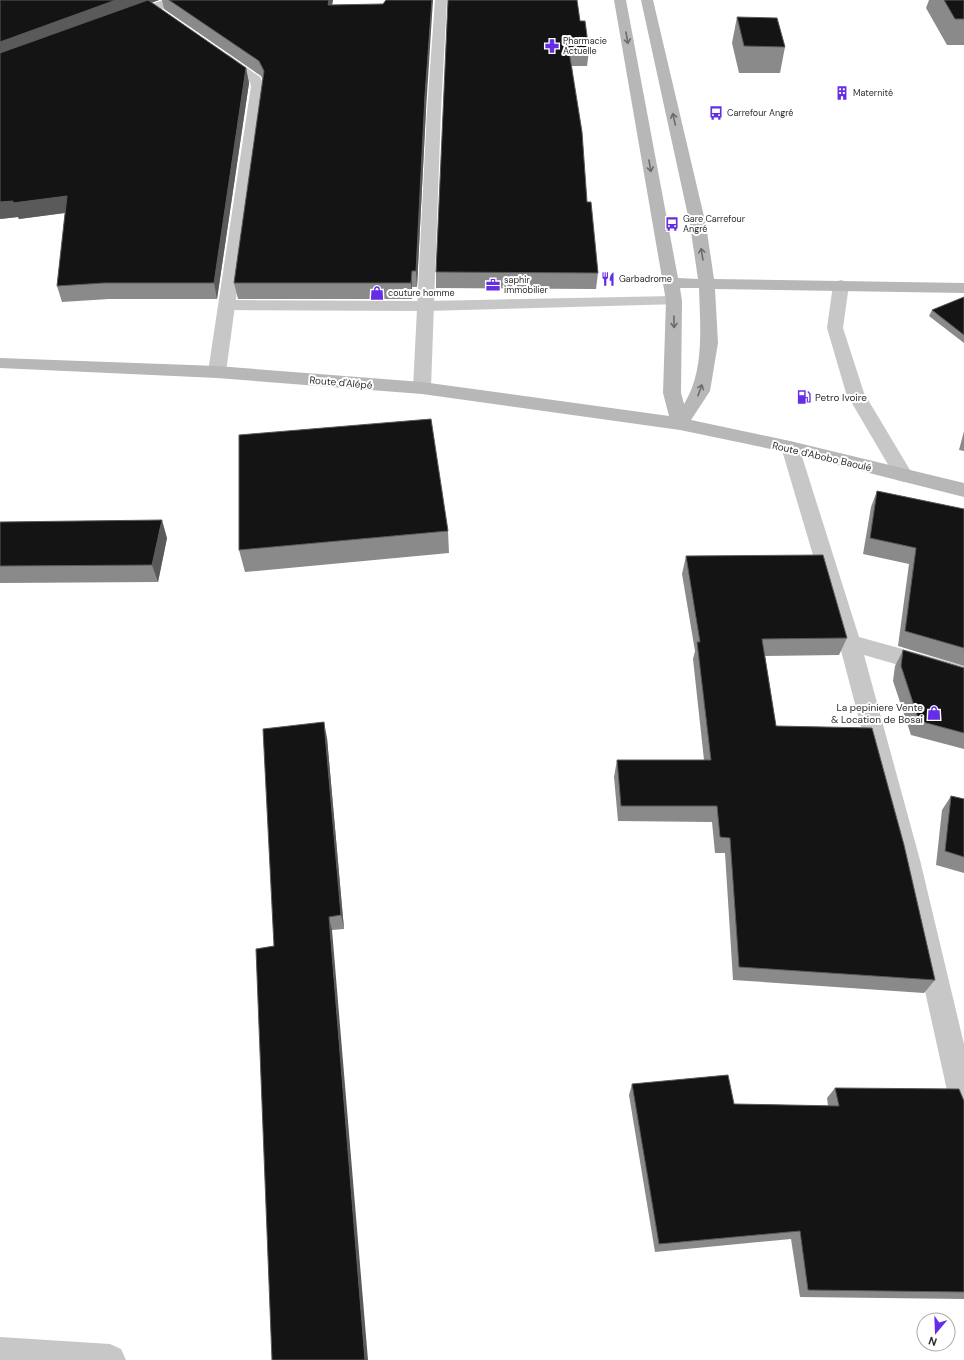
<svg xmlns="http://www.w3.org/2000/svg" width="964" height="1360" font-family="'DM Sans',sans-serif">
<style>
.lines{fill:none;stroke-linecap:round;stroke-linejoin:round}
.lane{fill:#c7c7c7;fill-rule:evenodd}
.street{fill:#c7c7c7;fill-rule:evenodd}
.secondary{fill:#b7b7b7;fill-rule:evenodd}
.wall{fill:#8a8a8a}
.shaded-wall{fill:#5a5a5a}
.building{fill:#141414;stroke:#5a5a5a}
.oneway{stroke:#6b6b6b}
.labels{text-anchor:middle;stroke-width:4;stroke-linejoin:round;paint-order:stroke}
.far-poi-label{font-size:9px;fill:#2d2d2d;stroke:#fff;text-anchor:start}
.street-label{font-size:10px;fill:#2d2d2d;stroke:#fff}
.poi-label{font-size:10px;fill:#2d2d2d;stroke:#fff;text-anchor:start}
</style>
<rect width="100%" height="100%" fill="#fff"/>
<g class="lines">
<path class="lane" d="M841 280 847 282 849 285 843 328 864 393 913 475 911 480 904 482 897 480 846 393 827 328 833 285 835 282Z
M674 296 680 298 682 301 680 304 426 311 227 310 221 308 219 305 221 302 227 300 426 301Z
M0 1337 110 1344 121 1349 126 1360H0Z"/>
<path class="street" d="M163 0H180L178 3 132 20 128 21 122 17 124 14Z
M435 0H447L441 110 431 388 428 392 422 394 416 392 413 388 427 110Z
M224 54 229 55 260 77 265 86 226 372 223 376 217 378 211 376 208 372 251 86 250 82 219 61 218 58 219 55Z
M790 441 797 443 799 447 859 637 964 666V684L864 655 920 860 964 1044V1118L954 1114 950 1104 896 860 839 643 781 447 783 443Z"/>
<path class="secondary" d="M614 0H626L678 278 698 279 690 225 641 0H653L706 225 714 279 964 283V293L715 289 718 343 710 391 691 420 790 441 964 483V497L790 453 680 430 422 394 217 378 0 368V358L217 366 422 382 669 416 663 393 666 301ZM680 288H699C700 326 705 371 684 404L681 393 682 301Z"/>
</g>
<path class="wall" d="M0 0H159L151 3 246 68 249 83 217 299H109L62 302 57 286 65 213 19 219 18 217 0 219Z
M162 0H333L332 5 426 110 417 287H412V299H238L234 283 263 80 261 76 164 9Z
M929 0H964V45H947L926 8Z
M737 17 785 47 780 73H739L732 43Z
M580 21 589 51 587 66H572L587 202 598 273 596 289 436 288V272Z
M964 297V343L929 316 932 310Z
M964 431V451L959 450Z
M877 491 964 509V666L898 646 909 564 863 554 871 507Z
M0 522 167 538 158 582 0 583Z
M448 531 449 553 245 572 239 550Z
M686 556 847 638 839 655 765 656 776 726 935 980 924 993 733 980 725 853H715L712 822 618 821 614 777 617 760H704L693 659 695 651 682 574Z
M903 650 964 668V749L911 735 893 681 895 666Z
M327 738 344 929 332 930 274 946Z
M951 796 964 799V873L936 865 942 810Z
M632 1084 734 1104 828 1106 827 1098 835 1088 964 1101V1299L800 1297 791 1239 655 1252 629 1095Z"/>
<path class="shaded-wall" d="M116 0H159L0 58V42Z
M329 0H333L329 19 328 5Z
M432 0H433L426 110 417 287 416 271 425 95Z
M246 68 249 83 217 299 214 283Z
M67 196 72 212 19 219 18 217 0 219V202Z
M412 271V299L411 283Z
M162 520 167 538 158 582 152 565Z
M324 722 327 738 344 929 341 915Z
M329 917 332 930 368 1360H365Z"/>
<path class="building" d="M0 0H116L0 42Z
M148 0 246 68 214 283H104L57 286 67 196 13 203V201L0 202V53Z
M169 0H329L328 5 383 4 386 0H432L425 95 416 271H412L411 283H234L264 71 259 61Z
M448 0H577L580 21H585L589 51H569L582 132 587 202H591L598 273 436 272Z
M944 0H964V19H955Z
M737 17 777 18 785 47 744 46Z
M964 297V335L932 310Z
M431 419 448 531 239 550V435Z
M877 491 964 509V648L905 631 916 548 870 538Z
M162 520 152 565 0 566V522Z
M823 555 847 638 762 639 776 726 872 728 904 845 935 980 739 967 730 838 720 837 717 806H621L617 760H711L697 642H700L686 556Z
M903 650 964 668V733L919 721 901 666Z
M324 722 341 915 329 917 365 1360H272L256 949 274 946 263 729Z
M951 796 964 799V857L945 851Z
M728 1075 734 1104 839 1106 835 1088 959 1089 964 1101V1292L808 1290 800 1231 659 1244 632 1084Z"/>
<defs><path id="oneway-shaft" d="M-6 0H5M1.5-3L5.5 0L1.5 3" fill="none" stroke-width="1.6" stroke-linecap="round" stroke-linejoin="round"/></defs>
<g class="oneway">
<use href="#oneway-shaft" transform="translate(627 38) rotate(80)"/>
<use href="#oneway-shaft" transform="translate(674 119) rotate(-103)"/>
<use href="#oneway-shaft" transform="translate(650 166) rotate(80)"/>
<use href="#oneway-shaft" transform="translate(702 254) rotate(-99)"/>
<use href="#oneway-shaft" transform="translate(674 322) rotate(89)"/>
<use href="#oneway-shaft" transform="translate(700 390) rotate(-70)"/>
</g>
<defs>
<symbol id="pharmacy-bare" viewBox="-9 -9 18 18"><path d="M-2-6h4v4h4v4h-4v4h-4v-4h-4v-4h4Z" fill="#662ee4" stroke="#fff" stroke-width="2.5" paint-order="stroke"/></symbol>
<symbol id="building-bare" viewBox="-9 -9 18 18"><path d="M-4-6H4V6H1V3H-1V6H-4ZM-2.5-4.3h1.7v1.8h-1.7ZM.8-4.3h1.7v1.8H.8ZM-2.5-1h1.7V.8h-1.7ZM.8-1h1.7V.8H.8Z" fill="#662ee4" stroke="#fff" stroke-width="2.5" paint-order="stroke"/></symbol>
<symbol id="bus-bare" viewBox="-9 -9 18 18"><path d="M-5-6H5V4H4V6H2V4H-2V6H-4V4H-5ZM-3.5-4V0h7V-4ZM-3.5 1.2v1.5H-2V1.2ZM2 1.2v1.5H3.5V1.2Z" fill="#662ee4" stroke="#fff" stroke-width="2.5" paint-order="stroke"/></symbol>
<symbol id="restaurant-bare" viewBox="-9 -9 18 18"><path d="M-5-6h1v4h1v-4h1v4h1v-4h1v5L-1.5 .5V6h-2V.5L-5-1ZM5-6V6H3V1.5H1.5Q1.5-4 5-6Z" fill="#662ee4" stroke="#fff" stroke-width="2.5" paint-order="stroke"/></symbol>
<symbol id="office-bare" viewBox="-9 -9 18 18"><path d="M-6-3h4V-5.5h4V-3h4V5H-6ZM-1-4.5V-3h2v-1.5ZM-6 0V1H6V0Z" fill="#662ee4" stroke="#fff" stroke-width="2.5" paint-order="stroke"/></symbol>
<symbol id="shop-bare" viewBox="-9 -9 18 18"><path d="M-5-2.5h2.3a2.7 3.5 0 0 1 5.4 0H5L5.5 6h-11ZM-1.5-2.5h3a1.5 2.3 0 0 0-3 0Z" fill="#662ee4" stroke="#fff" stroke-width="2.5" paint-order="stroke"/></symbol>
<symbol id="fuel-bare" viewBox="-9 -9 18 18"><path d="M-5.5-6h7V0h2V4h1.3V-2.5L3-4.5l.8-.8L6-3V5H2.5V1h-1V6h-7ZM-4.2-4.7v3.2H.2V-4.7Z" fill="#662ee4" stroke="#fff" stroke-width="2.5" paint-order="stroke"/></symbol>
</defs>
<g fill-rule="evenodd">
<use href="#pharmacy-bare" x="542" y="36" width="20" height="20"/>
<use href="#building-bare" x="832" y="83" width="20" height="20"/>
<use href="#bus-bare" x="706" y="103" width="20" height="20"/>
<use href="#bus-bare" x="662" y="214" width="20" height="20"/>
<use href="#restaurant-bare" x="598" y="269" width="20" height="20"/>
<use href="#office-bare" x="483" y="275" width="20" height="20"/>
<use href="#shop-bare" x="367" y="283" width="20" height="20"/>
<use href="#fuel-bare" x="794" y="387" width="20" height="20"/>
<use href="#shop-bare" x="924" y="703" width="20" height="20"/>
</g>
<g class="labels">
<g class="far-poi-label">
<text x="563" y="44">Pharmacie<tspan x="563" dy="10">Actuelle</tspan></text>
<text x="853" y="96">Maternité</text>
<text x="727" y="116">Carrefour Angré</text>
<text x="683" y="222">Gare Carrefour<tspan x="683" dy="10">Angré</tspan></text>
<text x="619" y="282">Garbadrome</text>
<text x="504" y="283">saphir<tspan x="504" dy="10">immobilier</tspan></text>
<text x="388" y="296">couture homme</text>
</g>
<g class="street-label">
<text transform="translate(341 382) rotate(5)" y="4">Route d'Alépé</text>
<text transform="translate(822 456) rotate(13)" y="4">Route d'Abobo Baoulé</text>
</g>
<g class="poi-label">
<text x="815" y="401">Petro Ivoire</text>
<text x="923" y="711" text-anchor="end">La pepiniere Vente<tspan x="923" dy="12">&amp; Location de Bosai</tspan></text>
</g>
</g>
<g transform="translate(936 1332) rotate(199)"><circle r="19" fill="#ffffff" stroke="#ababab"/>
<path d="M0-3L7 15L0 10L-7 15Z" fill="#662ee4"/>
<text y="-6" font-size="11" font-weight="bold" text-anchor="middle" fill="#2d2d2d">N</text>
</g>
</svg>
